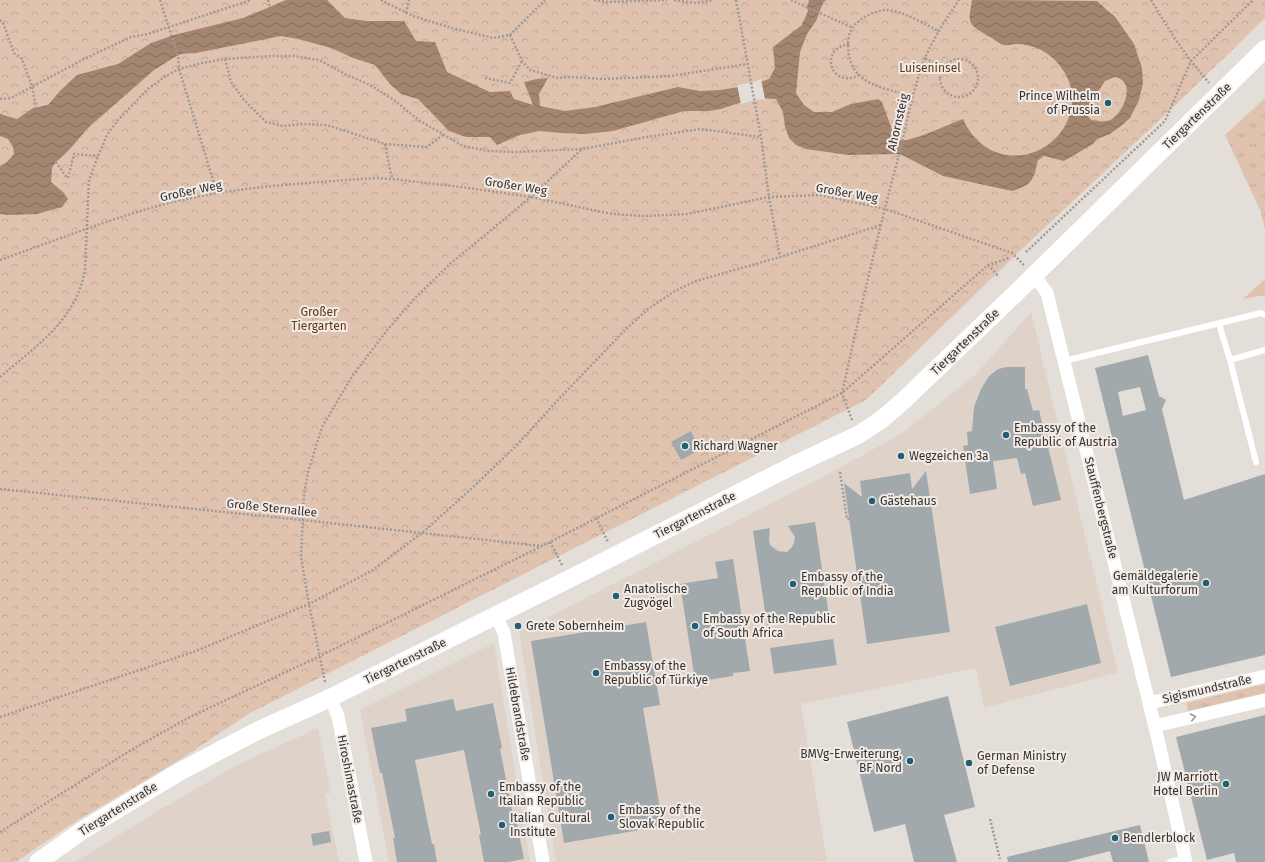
<svg xmlns="http://www.w3.org/2000/svg" width="1265" height="862" font-family="'Fira Sans',sans-serif">
<style>
.built{fill:#dfd2c9}
.grass{fill:url(#grass-tufts)}
.park{fill:url(#park-crowns)}
.water{fill:url(#water-waves);fill-rule:evenodd}
.pier{fill:#e4ded9}
.building{fill:#a2a9ac;fill-rule:evenodd}
.lines{fill:none;stroke-linecap:round;stroke-linejoin:round}
.path{stroke:#9f9a97;stroke-width:2.5;stroke-dasharray:2 2;stroke-linecap:butt}
.lane{stroke:#fff;stroke-width:6}
.street{stroke:#fff;stroke-width:13}
.secondary{stroke:#fff;stroke-width:18}
.oneway{stroke:#9a9898}
.poi-dot{fill:#205f75;stroke:#f2ebe6;stroke-width:1.5}
.labels{text-anchor:middle;stroke-width:4;stroke-linejoin:round;paint-order:stroke}
.park-label{font-size:12px;fill:#633712;stroke:#f2ebe6}
.poi-label{font-size:12px;fill:#353231;stroke:#f2ebe6;text-anchor:start}
.street-label{font-size:12px;fill:#353231;stroke:#f2ebe6}
</style>
<defs>
<pattern id="grass-tufts" width="24" height="20" patternUnits="userSpaceOnUse"><rect width="24" height="20" fill="#e0c3af"/><path d="M3 7l-1-3M5 7V3M7 7l1-3M15 17l-1-3M17 17v-4M19 17l1-3" fill="none" stroke="#c1a897"/></pattern>
<pattern id="park-crowns" width="20" height="18" patternUnits="userSpaceOnUse"><rect width="20" height="18" fill="#e0c3af"/><path d="M2 6a3 3 0 1 1 6 0M12 15a3 3 0 1 1 6 0" fill="none" stroke="#c1a897"/></pattern>
<pattern id="water-waves" width="16" height="10" patternUnits="userSpaceOnUse"><rect width="16" height="10" fill="#a4856f"/><path d="M0 5q4-4 8 0t8 0" fill="none" stroke="#866d5c"/></pattern>
</defs>
<rect width="100%" height="100%" fill="#e4ded9"/>
<path class="built" d="M1031 312 1118 672 1105 676 984 708 976 668 801 704 827 861 556 862 519 632 821 478 901 434 975 375Z
M494 643 530 862H389L360 710Z
M318 728 331 793 325 794 339 862H75L158 811 239 764Z"/>
<path class="grass" d="M1265 98V230L1261 212 1225 135Z
M1265 279V295L1243 299Z
M1265 684V693L1188 711 1186 703Z"/>
<path class="park" d="M0 0H1265V18L1186 95 1021 250 866 400 250 713 178 761 73 823 16 862H0Z"/>
<path class="water" d="M286 0H327L345 18 367 21H404L416 41 435 42 447 72 490 92 510 91 514 99 533 105 524 82 537 79 548 78 539 94 540 106 565 111 595 107 678 87 700 91 720 90 752 85 769 79 775 68 773 47 802 25 808 11 807 8 809 0H826L823 3 816 21 807 34 800 52 796 93 804 105 814 112H832L851 104 878 99 882 102 894 135C896 138 898 140 902 140 911 142 952 123 963 119 971 137 986 152 1007 155 1056 162 1092 105 1060 66 1050 52 1033 44 1016 44 1012 44 1007 46 1004 45 999 44 993 38 988 36 967 23 968 24 972 0L1097 1 1116 18 1134 44 1142 68 1143 83 1139 100 1130 118 1121 126 1110 134 1097 139 1093 144 1064 161 1044 156 1038 160C1033 180 1034 184 1012 191L943 176 900 154 848 155 806 149 796 145 789 138 785 127 783 112 776 99 754 98 721 109 709 111H684L613 131 585 134 562 133 539 131 520 135 497 145 490 137H466L449 131 418 99 401 94 390 84 375 65 353 58 331 48 298 39 281 36 196 53 181 54 175 57 154 70 89 127 69 150 56 162 52 168 51 182 63 192 68 199 62 207 37 214 8 215 0 214V166L7 162 14 154 13 147 8 139 0 136V114L17 119 33 108 48 105 61 90 77 75 118 64 151 43 174 35 243 18ZM1115 77C1136 81 1125 110 1112 119 1106 123 1098 121 1091 120L1087 115 1093 99 1105 81Z"/>
<path class="pier" d="M761 79 765 99 755 100 741 104 737 85 751 83Z"/>
<path class="building" d="M1148 355 1159 396 1166 400 1162 409 1184 500 1265 474V655L1171 677 1095 368ZM1140 387 1146 410 1123 416 1118 392Z
M1007 367H1025V389H1027L1033 411 1039 410 1061 500 1033 506 1025 473 1021 474 1017 458 993 461 997 489 970 494 963 446 968 445 967 432 972 431 974 407 981 389 989 376 998 369Z
M691 431 700 450 681 460 671 442Z
M926 471 950 632 867 644 844 483 862 497 860 481 910 473 912 489Z
M815 522 829 616 767 625 753 531 770 528 769 540 770 545 778 551 787 552 792 547 794 543 795 537 788 526Z
M733 559 750 671 733 673V676L701 681 700 679 695 680 680 584 718 578 715 562Z
M1087 604 1101 663 1010 686 995 627Z
M646 622 660 705 643 708 663 826 564 843 531 641Z
M833 639 837 665 774 674 770 648Z
M948 696 975 807 944 815 957 862H914L905 824 874 832 847 722Z
M453 699 456 711 493 703 502 748 500 749 513 815 515 814 524 859 508 862H484L479 835H481L464 750 415 760 432 844H434L437 862H397L393 838H395L382 773H380L371 728 407 721 405 709Z
M1265 715V862H1236L1234 853 1207 860 1176 737Z
M1140 825 1149 862H1113L1110 851 1067 862H1008L1007 857Z
M329 831 331 842 313 846 311 834Z"/>
<g class="lines">
<path class="path" d="M160 0 178 56 179 69 217 193
M268 0 270 7
M381 0 413 16 452 28 493 38 510 35 522 61 530 70 558 78 572 77 604 79 670 76 748 64
M594 0 608 2 667 0
M674 0 695 3 714 0
M736 0 761 137 769 197 780 257
M791 0 853 28
M1151 0 1175 39 1191 61 1209 83
M406 13 409 0
M0 20 3 23 14 53 22 59 32 86 36 108
M510 35 545 0
M849 44C817 49 832 90 859 75
M225 59 231 82 244 100 266 122 283 126 303 124 327 125 385 144 427 147 443 135
M925 59 945 65
M940 78a19 19 0 1 1 38 0a19 19 0 1 1-38 0Z
M485 78 510 83 522 61
M912 96C896 91 872 88 859 75 848 65 844 39 853 27 860 18 874 11 885 10 902 10 924 24 939 31
M0 99 11 98 84 59 131 37 148 34 251 0
M385 144 392 179
M56 162 67 178
M68 178 74 154 98 156
M1026 252 1165 121 1191 61 1253 0
M0 260C57 240 114 217 173 202 240 186 308 183 376 178L392 179 469 188 531 197 612 214 645 216 687 214 769 197 820 195 885 209 1012 253 1024 265
M988 265 999 277
M0 377C36 346 77 320 85 269L89 180 98 156 107 135 118 120 148 89 166 76 179 69 202 63 225 59 271 56H294L319 60 347 75 370 85 394 100 420 121 463 146 489 151 515 152 582 149 647 137 700 129 761 137
M852 420 842 393C859 317 876 241 896 166 906 131 911 95 924 60 933 39 946 19 959 0
M840 472 847 519H849
M0 489 302 520 541 546
M596 518 608 542
M550 542 562 565
M325 682 309 604 301 557 304 495 308 472 322 427 353 375 388 329 414 299 450 264 531 197 582 149
M0 717 196 651 309 604 373 570 422 533 470 490 516 446 556 402 626 329 648 309 675 291 696 281 780 257 881 225
M990 819 1000 859
M0 832 131 750 190 717 320 656 542 546 842 393 988 265 1009 258"/>
<path class="lane" d="M1219 324 1230 360 1265 350
M1230 360 1256 462
M1064 361 1261 313 1265 315
M1170 862 1185 858"/>
<path class="street" d="M1034 275 1047 293 1156 731 1186 862
M496 616 504 633 543 862
M330 698 338 716 366 862
M1149 703 1265 676
M1155 726 1265 700"/>
<path class="secondary" d="M38 862 83 830 179 772 257 731 330 698 573 577 794 465 858 435 881 420 903 401 1015 294 1265 49"/>
</g>
<defs><path id="oneway-chevron" d="M-2-3.5L2.5 0L-2 3.5" fill="none" stroke-width="1.6" stroke-linecap="round" stroke-linejoin="round"/></defs>
<use class="oneway" href="#oneway-chevron" transform="translate(1193 717) rotate(-13)"/>
<g class="poi-dot">
<circle cx="1108" cy="103" r="4"/>
<circle cx="1006" cy="435" r="4"/>
<circle cx="685" cy="446" r="4"/>
<circle cx="901" cy="456" r="4"/>
<circle cx="872" cy="501" r="4"/>
<circle cx="1206" cy="583" r="4"/>
<circle cx="793" cy="584" r="4"/>
<circle cx="616" cy="596" r="4"/>
<circle cx="518" cy="626" r="4"/>
<circle cx="695" cy="626" r="4"/>
<circle cx="596" cy="673" r="4"/>
<circle cx="910" cy="761" r="4"/>
<circle cx="969" cy="763" r="4"/>
<circle cx="1226" cy="784" r="4"/>
<circle cx="491" cy="794" r="4"/>
<circle cx="611" cy="817" r="4"/>
<circle cx="502" cy="825" r="4"/>
<circle cx="1115" cy="838" r="4"/>
</g>
<g class="labels">
<g class="park-label">
<text x="930" y="72">Luiseninsel</text>
<text x="319" y="316">Großer<tspan x="319" dy="14">Tiergarten</tspan></text>
</g>
<g class="poi-label">
<text x="1100" y="100" text-anchor="end">Prince Wilhelm<tspan x="1100" dy="14">of Prussia</tspan></text>
<text x="1014" y="432">Embassy of the<tspan x="1014" dy="14">Republic of Austria</tspan></text>
<text x="693" y="450">Richard Wagner</text>
<text x="909" y="460">Wegzeichen 3a</text>
<text x="880" y="505">Gästehaus</text>
<text x="1198" y="580" text-anchor="end">Gemäldegalerie<tspan x="1198" dy="14">am Kulturforum</tspan></text>
<text x="801" y="581">Embassy of the<tspan x="801" dy="14">Republic of India</tspan></text>
<text x="624" y="593">Anatolische<tspan x="624" dy="14">Zugvögel</tspan></text>
<text x="703" y="623">Embassy of the Republic<tspan x="703" dy="14">of South Africa</tspan></text>
<text x="526" y="630">Grete Sobernheim</text>
<text x="604" y="670">Embassy of the<tspan x="604" dy="14">Republic of Türkiye</tspan></text>
<text x="902" y="758" text-anchor="end">BMVg-Erweiterung,<tspan x="902" dy="14">BF Nord</tspan></text>
<text x="977" y="760">German Ministry<tspan x="977" dy="14">of Defense</tspan></text>
<text x="1218" y="781" text-anchor="end">JW Marriott<tspan x="1218" dy="14">Hotel Berlin</tspan></text>
<text x="499" y="791">Embassy of the<tspan x="499" dy="14">Italian Republic</tspan></text>
<text x="619" y="814">Embassy of the<tspan x="619" dy="14">Slovak Republic</tspan></text>
<text x="510" y="822">Italian Cultural<tspan x="510" dy="14">Institute</tspan></text>
<text x="1123" y="842">Bendlerblock</text>
</g>
<g class="street-label">
<text transform="translate(1197 116) rotate(-44)" y="4">Tiergartenstraße</text>
<text transform="translate(898 122) rotate(-77)" y="4">Ahornsteig</text>
<text transform="translate(516 186) rotate(9)" y="4">Großer Weg</text>
<text transform="translate(191 191) rotate(-12)" y="4">Großer Weg</text>
<text transform="translate(847 193) rotate(10)" y="4">Großer Weg</text>
<text transform="translate(965 342) rotate(-44)" y="4">Tiergartenstraße</text>
<text transform="translate(272 508) rotate(6)" y="4">Große Sternallee</text>
<text transform="translate(1101 508) rotate(76)" y="4">Stauffenbergstraße</text>
<text transform="translate(695 515) rotate(-27)" y="4">Tiergartenstraße</text>
<text transform="translate(405 661) rotate(-26)" y="4">Tiergartenstraße</text>
<text transform="translate(1207 689) rotate(-13)" y="4">Sigismundstraße</text>
<text transform="translate(518 714) rotate(80)" y="4">Hildebrandstraße</text>
<text transform="translate(350 779) rotate(79)" y="4">Hiroshimastraße</text>
<text transform="translate(118 809) rotate(-32)" y="4">Tiergartenstraße</text>
</g>
</g>
</svg>
